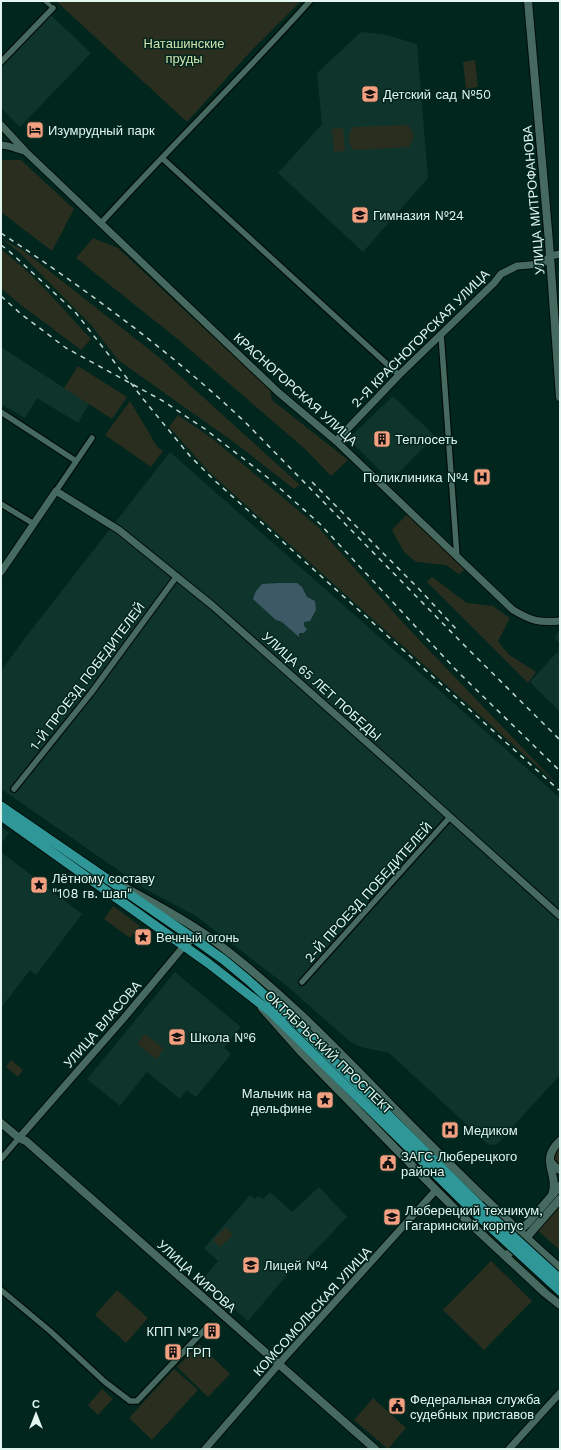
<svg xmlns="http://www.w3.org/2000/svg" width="561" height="1450" font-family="'Work Sans',sans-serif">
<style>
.built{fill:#0f342b}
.green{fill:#2a2e1f}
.water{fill:#3d5966}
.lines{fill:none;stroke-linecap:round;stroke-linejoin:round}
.pedestrian-casing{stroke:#000d08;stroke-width:6}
.minor-casing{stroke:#000d08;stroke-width:8}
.tertiary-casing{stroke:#000d08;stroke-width:9}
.secondary-casing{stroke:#000d08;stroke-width:10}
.primary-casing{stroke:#000d08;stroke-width:11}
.pedestrian{stroke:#466a60;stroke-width:4}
.minor{stroke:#466a60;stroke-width:5.5}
.tertiary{stroke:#466a60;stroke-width:7}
.secondary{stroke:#466a60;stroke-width:8}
.primary{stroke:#309798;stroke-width:9}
.rail{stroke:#c3d9d2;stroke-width:1.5;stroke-dasharray:5 5;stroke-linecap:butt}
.primary-bridge-casing{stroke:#000d08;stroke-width:11;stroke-linecap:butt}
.primary-bridge{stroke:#309798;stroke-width:9}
.labels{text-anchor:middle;stroke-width:3;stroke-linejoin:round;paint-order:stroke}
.park-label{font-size:13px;fill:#d2e1ad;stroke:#00261e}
.poi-label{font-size:13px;fill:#e2f6ef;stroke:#00261e;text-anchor:start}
.street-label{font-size:13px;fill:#e2f6ef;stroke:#00261e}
</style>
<rect width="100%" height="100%" fill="#00261e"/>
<path class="built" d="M50 14 91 53 20 127 1 108V66Z
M361 32 383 34 417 44 428 178 363 252 278 173 322 124 317 73Z
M1 347 89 404 78 423 37 398 25 418 1 404Z
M393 396 435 436 391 481 348 439Z
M170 452 401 656 560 798V1075L497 1144 489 1145 389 1053 361 1047 349 1041 288 987 196 916 147 890 1 789V671L25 638Z
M558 632H560V712L530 682 558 651 559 643 555 638Z
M1 827 9 833 1 844Z
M1 852 82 914 36 975 30 970 1 1008Z
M175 972 241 1027 224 1047 231 1054 196 1097 187 1090 180 1099 147 1072 120 1106 87 1079Z
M319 1187 347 1217 295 1272 292 1269 248 1321 202 1280 218 1261 204 1248 250 1195 255 1199 258 1196 263 1199 270 1192 292 1212Z"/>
<path class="green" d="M56 1H301L252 50 187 122Z
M475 60 478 87 466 89 463 62Z
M408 125C415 133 415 138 409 147L354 150C347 142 347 136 353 127Z
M343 128 345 151 334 152 332 129Z
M1 160H21L74 209 52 251 1 212Z
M1 238 24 251 160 358 300 485 294 489 235 443 118 360 92 326 20 253Z
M93 238 118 248 270 390 272 400 348 460 331 476 306 450 180 341 76 258Z
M1 249C35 275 62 308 91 339L81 350 17 302 1 288Z
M78 366 127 397 112 419 64 388Z
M130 401 158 448 163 451 151 467 105 435Z
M178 415 213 439 318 527 407 627 560 787 209 472 169 427Z
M408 513 467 568 459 574 446 565 416 562 404 552 392 530Z
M432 577 467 603 493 606 510 618 498 641 508 654 536 672 528 683 427 582Z
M113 906 140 926 130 938 104 919Z
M145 1034 164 1049 156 1059 137 1044Z
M11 1060 23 1070 18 1077 6 1067Z
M560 1145V1168L553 1158 555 1150Z
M560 1203V1250L537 1230Z
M226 1227 233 1235 220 1247 213 1240Z
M491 1261 532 1301 484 1350 443 1310Z
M117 1290 148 1318 126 1343 95 1315Z
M199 1344 230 1374 208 1397 177 1367Z
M174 1369 198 1390 152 1440 129 1418Z
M102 1389 113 1399 98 1415 88 1405Z
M373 1398 406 1428 388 1449 354 1420Z"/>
<path class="water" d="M279 583H297L302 587 307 597 315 601 316 610 310 621 304 622V626L307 629 304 633H299V637L282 622 276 620 253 599 256 591 262 584Z"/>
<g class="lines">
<defs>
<path id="pedestrian" d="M45 1 53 8"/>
<path id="minor" d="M1 62 53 8
M162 158 399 375
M101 223C169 148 242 77 310 1
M441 334 457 557
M1 412 76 461
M56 491 92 438
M1 504 34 524
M14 789 91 693 177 576
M302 982 450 817
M1 1159 19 1138
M1 1290 50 1331 105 1382 130 1401H137L209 1325"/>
<path id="tertiary" d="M1 125 26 152 278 392 336 441 513 610C532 621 539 623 560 621
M1 145 8 146 24 151
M336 441 399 375 494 283 501 274 517 266 542 264 550 256 560 254
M1 572 56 491 119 530 213 606 398 770 560 916
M19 1138 124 1018 184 946C192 939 197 936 208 937
M205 1449 285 1357 436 1190
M509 1449 560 1393"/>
<path id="secondary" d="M528 1 549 242 560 397
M126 888C154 903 184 919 209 937 277 987 335 1047 393 1107 447 1162 502 1217 560 1268
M262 1008 302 1053 436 1190 461 1215 545 1293 560 1305
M1 1123 19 1138 26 1141 375 1449
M550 1161 555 1167 560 1170
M552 1195C560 1174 538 1161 560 1141
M516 1229H521L527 1224 560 1186
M506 1256 526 1238 560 1199"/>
<path id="primary" d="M1 806 193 938 224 960 248 980 299 1026 479 1205
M1 816 208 963 271 1012 473 1211"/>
</defs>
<use href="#pedestrian" class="pedestrian-casing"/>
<use href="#minor" class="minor-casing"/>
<use href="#tertiary" class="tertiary-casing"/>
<use href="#secondary" class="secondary-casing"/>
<use href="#primary" class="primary-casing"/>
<use href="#pedestrian" class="pedestrian"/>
<use href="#minor" class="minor"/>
<use href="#tertiary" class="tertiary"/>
<use href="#secondary" class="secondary"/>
<use href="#primary" class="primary"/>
<path class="rail" d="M1 233C87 290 171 352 246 423L466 647 560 740
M1 245 9 251 76 313 144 400 190 456 213 479 560 791
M1 296 21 314 66 348 163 401 205 429 267 477 319 523 458 672 560 771
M312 482 419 589 458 631"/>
<defs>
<path id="primary-bridge" d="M479 1205 560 1279
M473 1211 560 1291"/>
</defs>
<use href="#primary-bridge" class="primary-bridge-casing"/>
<use href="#primary-bridge" class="primary-bridge"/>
</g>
<defs>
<symbol id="school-square" viewBox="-11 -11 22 22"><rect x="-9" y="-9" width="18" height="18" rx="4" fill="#f3a081" stroke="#00261e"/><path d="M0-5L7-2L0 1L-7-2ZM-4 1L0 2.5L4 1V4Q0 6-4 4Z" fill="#111"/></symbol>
<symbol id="hotel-square" viewBox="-11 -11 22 22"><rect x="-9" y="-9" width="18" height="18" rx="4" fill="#f3a081" stroke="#00261e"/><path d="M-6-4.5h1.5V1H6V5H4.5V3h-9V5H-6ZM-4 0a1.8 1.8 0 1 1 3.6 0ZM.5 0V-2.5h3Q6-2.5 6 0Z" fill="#111"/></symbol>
<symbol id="building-square" viewBox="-11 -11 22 22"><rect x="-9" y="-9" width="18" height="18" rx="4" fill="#f3a081" stroke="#00261e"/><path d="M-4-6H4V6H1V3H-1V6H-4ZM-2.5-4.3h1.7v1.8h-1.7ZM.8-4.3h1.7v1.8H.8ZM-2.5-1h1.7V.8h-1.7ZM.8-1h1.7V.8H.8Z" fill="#111"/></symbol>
<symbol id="hospital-square" viewBox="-11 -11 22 22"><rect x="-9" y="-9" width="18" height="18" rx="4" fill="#f3a081" stroke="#00261e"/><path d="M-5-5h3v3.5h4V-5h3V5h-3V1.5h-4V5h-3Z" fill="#111"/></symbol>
<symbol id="sight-square" viewBox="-11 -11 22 22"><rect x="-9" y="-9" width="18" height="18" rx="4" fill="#f3a081" stroke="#00261e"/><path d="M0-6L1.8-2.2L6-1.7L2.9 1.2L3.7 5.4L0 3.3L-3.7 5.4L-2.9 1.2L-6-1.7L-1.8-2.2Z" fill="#111"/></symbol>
<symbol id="civic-square" viewBox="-11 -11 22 22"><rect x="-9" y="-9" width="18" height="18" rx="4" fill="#f3a081" stroke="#00261e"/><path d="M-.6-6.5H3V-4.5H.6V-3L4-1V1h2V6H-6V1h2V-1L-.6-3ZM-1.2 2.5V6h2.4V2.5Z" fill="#111"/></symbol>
<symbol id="university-square" viewBox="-11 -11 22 22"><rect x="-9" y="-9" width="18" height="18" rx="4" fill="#f3a081" stroke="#00261e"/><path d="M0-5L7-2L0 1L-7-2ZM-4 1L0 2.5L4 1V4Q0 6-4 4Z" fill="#111"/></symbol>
</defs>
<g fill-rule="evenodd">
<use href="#school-square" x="360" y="84" width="20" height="20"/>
<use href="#hotel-square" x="25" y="120" width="20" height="20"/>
<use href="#school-square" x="350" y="205" width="20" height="20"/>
<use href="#building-square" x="372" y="429" width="20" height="20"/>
<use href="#hospital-square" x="472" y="467" width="20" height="20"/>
<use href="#sight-square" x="29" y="875" width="20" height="20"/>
<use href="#sight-square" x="133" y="927" width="20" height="20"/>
<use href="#school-square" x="167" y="1027" width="20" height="20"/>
<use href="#sight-square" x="315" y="1090" width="20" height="20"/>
<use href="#hospital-square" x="440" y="1120" width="20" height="20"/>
<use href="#civic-square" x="378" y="1153" width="20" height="20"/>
<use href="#university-square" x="382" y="1207" width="20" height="20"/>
<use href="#school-square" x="241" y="1255" width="20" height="20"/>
<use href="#building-square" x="202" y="1321" width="20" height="20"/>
<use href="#building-square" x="163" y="1342" width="20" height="20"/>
<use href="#civic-square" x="387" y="1396" width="20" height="20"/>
</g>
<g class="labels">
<g class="park-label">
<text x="184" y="48">Наташинские<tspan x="184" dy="15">пруды</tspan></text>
</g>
<g class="poi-label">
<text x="383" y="99">Детский сад №50</text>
<text x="48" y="135">Изумрудный парк</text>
<text x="373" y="220">Гимназия №24</text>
<text x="395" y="444">Теплосеть</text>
<text x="469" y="482" text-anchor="end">Поликлиника №4</text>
<text x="52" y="883">Лётному составу<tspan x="52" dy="15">"108 гв. шап"</tspan></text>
<text x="156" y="942">Вечный огонь</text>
<text x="190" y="1042">Школа №6</text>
<text x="312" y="1098" text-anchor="end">Мальчик на<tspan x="312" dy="15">дельфине</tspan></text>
<text x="463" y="1135">Медиком</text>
<text x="401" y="1161">ЗАГС Люберецкого<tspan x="401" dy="15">района</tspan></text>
<text x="405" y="1215">Люберецкий техникум,<tspan x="405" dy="15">Гагаринский корпус</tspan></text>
<text x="264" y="1270">Лицей №4</text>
<text x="199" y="1336" text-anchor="end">КПП №2</text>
<text x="186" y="1357">ГРП</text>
<text x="410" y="1404">Федеральная служба<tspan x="410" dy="15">судебных приставов</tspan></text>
</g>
<g class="street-label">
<text transform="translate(533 200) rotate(-95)" y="5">УЛИЦА МИТРОФАНОВА</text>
<text transform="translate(420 338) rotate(-45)" y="5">2-Я КРАСНОГОРСКАЯ УЛИЦА</text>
<text transform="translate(296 389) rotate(42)" y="5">КРАСНОГОРСКАЯ УЛИЦА</text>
<text transform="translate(87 676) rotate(-53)" y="5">1-Й ПРОЕЗД ПОБЕДИТЕЛЕЙ</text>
<text transform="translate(322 686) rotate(42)" y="5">УЛИЦА 65 ЛЕТ ПОБЕДЫ</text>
<text transform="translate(368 892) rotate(-48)" y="5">2-Й ПРОЕЗД ПОБЕДИТЕЛЕЙ</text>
<text transform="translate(102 1024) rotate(-49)" y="5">УЛИЦА ВЛАСОВА</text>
<text transform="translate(329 1052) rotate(44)" y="5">ОКТЯБРЬСКИЙ ПРОСПЕКТ</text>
<text transform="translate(197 1276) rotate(42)" y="5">УЛИЦА КИРОВА</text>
<text transform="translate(312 1311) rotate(-48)" y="5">КОМСОМОЛЬСКАЯ УЛИЦА</text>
</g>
</g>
<rect width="561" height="1450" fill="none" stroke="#e2f6ef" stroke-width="4"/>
<g transform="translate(36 1414)" stroke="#00261e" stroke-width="3" paint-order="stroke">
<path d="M0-3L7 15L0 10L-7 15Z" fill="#e2f6ef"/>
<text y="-6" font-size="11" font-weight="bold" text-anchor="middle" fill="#e2f6ef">С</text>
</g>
</svg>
